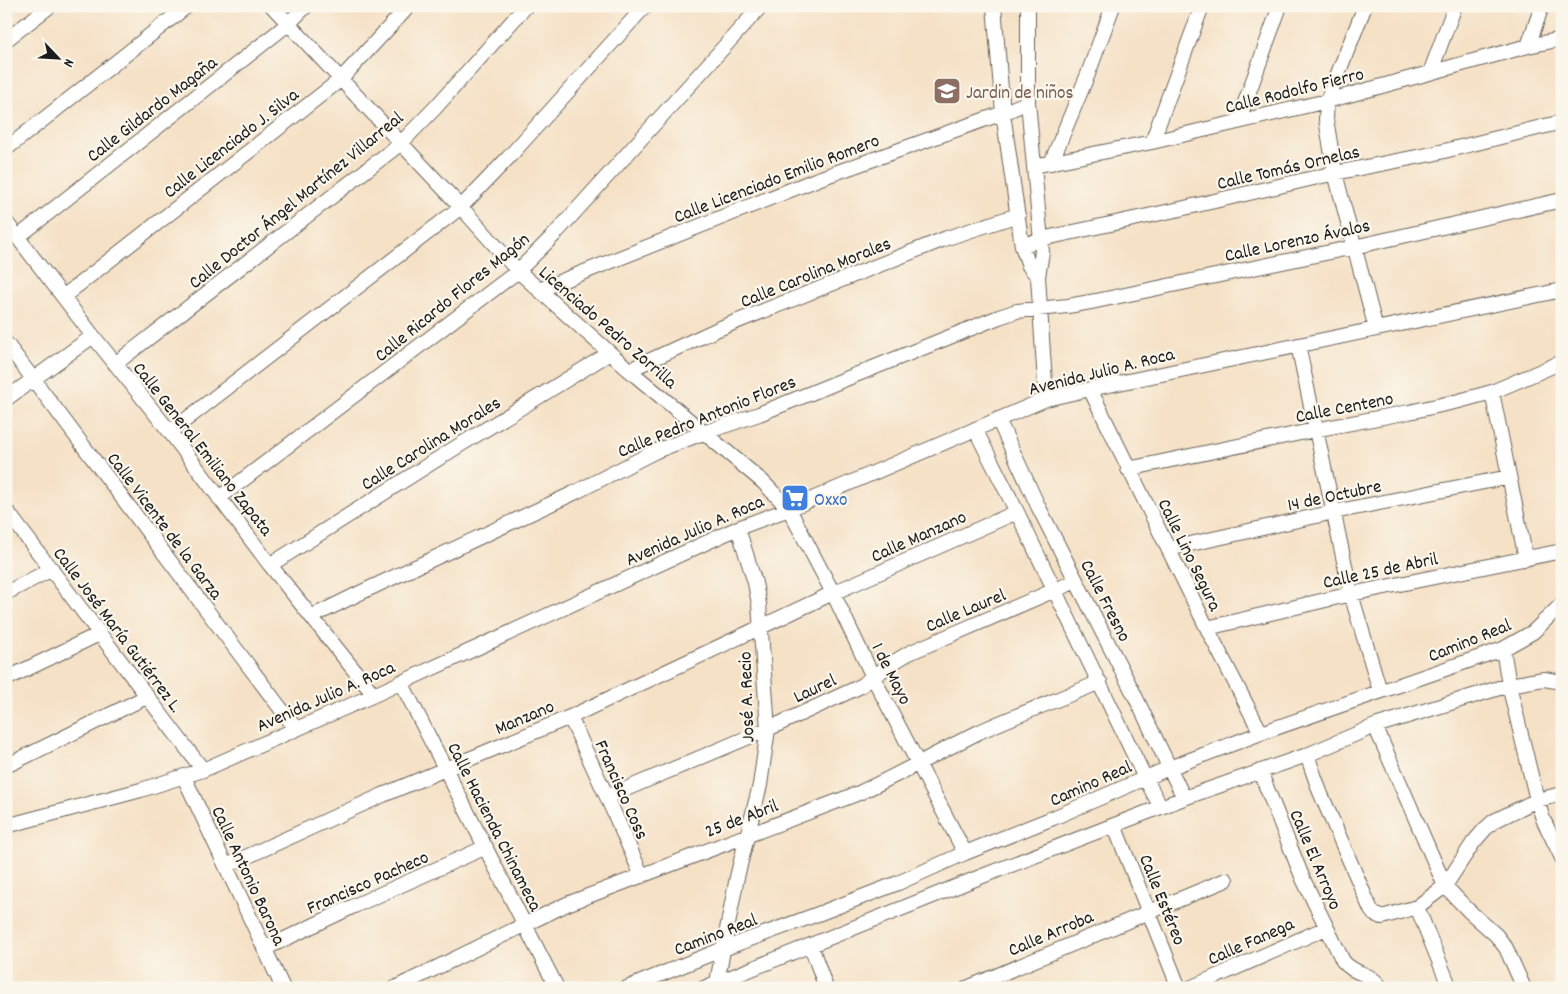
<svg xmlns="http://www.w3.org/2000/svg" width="1568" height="994" font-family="Dekko,sans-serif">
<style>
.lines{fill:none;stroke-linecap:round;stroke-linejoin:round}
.minor-casing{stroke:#686158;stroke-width:16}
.minor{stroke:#fff;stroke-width:14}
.labels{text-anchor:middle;stroke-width:4.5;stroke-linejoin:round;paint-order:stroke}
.street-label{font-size:19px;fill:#1c1c1c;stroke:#fbf7ec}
.education-label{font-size:19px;fill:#785e54;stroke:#fbf7ec;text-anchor:start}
.shop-label{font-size:19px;fill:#366cbe;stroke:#fbf7ec;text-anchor:start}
</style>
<rect width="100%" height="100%" fill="#fbf7ec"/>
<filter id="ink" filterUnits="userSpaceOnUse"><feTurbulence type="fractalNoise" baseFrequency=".02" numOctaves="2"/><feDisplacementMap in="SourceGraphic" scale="10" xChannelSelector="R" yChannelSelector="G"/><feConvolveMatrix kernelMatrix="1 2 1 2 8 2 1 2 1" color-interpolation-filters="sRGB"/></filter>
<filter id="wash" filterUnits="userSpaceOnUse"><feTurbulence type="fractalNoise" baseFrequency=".0096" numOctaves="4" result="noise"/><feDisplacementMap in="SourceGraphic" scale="20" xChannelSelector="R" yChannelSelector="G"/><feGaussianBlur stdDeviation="1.12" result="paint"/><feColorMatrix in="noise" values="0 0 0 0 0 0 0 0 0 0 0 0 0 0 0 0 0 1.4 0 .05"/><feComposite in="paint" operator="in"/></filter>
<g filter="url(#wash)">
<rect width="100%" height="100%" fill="#f5e1c6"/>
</g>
<g filter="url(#ink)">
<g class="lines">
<defs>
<path id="minor" d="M272 6 461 207 518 271 629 370 763 482 789 509 833 593 873 677 965 853
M994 6 1003 113 1022 246 1029 266 1038 277
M1028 6V102L1042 252 1038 277 1046 399
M1365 6 1327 101 1326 119 1335 173 1376 329
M6 40 50 6
M1528 46 1542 6
M1430 73 1455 6
M1238 122 1280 6
M1152 142 1202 6
M6 149 187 6
M1051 163 1088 74 1113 6
M1034 166 1152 142 1327 101 1528 46 1562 39
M6 222 93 336 170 432 270 565 374 695
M18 237 288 24 306 6
M1022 246 1041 239 1180 209 1335 173 1432 154 1562 122
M539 290 818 179 1003 113 1028 102
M64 296 340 80 409 6
M6 343 296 729
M1298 345 1351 594 1380 691
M115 364 400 144 435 108 526 6
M629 370 718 329 947 238 1018 215
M1090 389 1207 628 1261 733
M1492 392 1526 559
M6 399 93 336
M998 419 1038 506 1134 694 1184 798
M975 429 1017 512 1145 778 1161 807
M170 432 461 207 508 158 645 6
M1128 469 1315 430 1409 412 1459 401 1492 392 1562 362
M219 498 518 271 554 235 761 6
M6 510 203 770
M1168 549 1334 512 1509 477
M270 565 455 448 610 353
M6 593 52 569
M313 616 364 591 574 493 656 451 703 433 759 414 999 317 1017 311 1068 306 1096 301 1354 247 1562 200
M1207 628 1351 594 1562 551
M1503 649 1509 685 1537 800 1543 819 1562 858
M6 679 99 634
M401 682 557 988
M570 717 607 797 642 876
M1375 726 1445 886 1469 911 1496 935 1506 948 1524 988
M1307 755 1320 792 1371 910 1374 914 1382 917 1417 907 1445 886 1473 843 1485 829 1494 821 1537 800 1562 794
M6 766 146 697
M1260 771 1303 879 1343 961C1355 976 1370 971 1381 988
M184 777 283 988
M607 797 768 729 859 687 894 662 909 653 1076 581
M1114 825 1179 988
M6 826 141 790 203 770 374 695 738 528 789 509 1046 399 1090 389 1562 290
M226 866 383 795 570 717 833 593 1017 512
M1417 907 1450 988
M811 946 826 988
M264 949 354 906 486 847
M717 982 737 877 760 785 768 729 759 604 755 583 738 528
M395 988 567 904 859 793C900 774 939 752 979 732 1019 714 1060 699 1100 682
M627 988 723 949 818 914 898 883 965 853 1053 818 1169 768 1261 733 1503 649 1533 632 1562 604
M704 988 980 877 1184 798 1307 755 1375 726 1509 685 1544 679 1562 682
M967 988 1226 880
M1190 988 1326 928"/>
</defs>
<use href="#minor" class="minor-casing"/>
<use href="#minor" class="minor"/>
</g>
</g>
<defs>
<symbol id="school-square" viewBox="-11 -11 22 22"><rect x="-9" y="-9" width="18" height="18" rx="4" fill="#8d6e63" stroke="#fbf7ec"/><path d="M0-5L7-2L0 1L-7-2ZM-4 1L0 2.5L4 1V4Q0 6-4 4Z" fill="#fff"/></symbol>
<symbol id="supermarket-square" viewBox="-11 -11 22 22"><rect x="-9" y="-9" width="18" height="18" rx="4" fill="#3f7fe0" stroke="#fbf7ec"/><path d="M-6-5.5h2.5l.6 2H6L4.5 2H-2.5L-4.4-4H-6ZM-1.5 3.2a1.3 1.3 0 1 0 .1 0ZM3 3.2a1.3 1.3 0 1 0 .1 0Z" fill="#fff"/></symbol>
</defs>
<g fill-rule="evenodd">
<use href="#school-square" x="931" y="75" width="32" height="32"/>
<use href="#supermarket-square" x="779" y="482" width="32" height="32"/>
</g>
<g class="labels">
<g class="street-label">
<text transform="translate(1294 89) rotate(-14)" y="7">Calle Rodolfo Fierro</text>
<text transform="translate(151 108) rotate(-38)" y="7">Calle Gildardo Magaña</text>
<text transform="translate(230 142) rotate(-38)" y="7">Calle Licenciado J. Silva</text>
<text transform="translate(1288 166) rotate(-13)" y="7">Calle Tomás Ornelas</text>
<text transform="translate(776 177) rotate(-21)" y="7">Calle Licenciado Emilio Romero</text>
<text transform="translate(295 199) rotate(-39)" y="7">Calle Doctor Ángel Martínez Villarreal</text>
<text transform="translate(1297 239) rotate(-12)" y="7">Calle Lorenzo Ávalos</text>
<text transform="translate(815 271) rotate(-22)" y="7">Calle Carolina Morales</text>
<text transform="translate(451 296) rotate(-39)" y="7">Calle Ricardo Flores Magón</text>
<text transform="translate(609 326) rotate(41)" y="7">Licenciado Pedro Zorrilla</text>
<text transform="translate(1101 370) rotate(-14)" y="7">Avenida Julio A. Roca</text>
<text transform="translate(1344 406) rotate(-11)" y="7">Calle Centeno</text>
<text transform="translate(706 415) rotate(-22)" y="7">Calle Pedro Antonio Flores</text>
<text transform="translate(430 442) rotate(-32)" y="7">Calle Carolina Morales</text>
<text transform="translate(204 448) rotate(52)" y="7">Calle General Emiliano Zapata</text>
<text transform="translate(1334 494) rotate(-12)" y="7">14 de Octubre</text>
<text transform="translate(166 525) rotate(53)" y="7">Calle Vicente de la Garza</text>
<text transform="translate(694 529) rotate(-24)" y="7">Avenida Julio A. Roca</text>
<text transform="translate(918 535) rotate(-24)" y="7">Calle Manzano</text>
<text transform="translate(1191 554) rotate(64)" y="7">Calle Lino Segura</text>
<text transform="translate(1380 569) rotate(-12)" y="7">Calle 25 de Abril</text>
<text transform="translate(1107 600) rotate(63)" y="7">Calle Fresno</text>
<text transform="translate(965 609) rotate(-23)" y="7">Calle Laurel</text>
<text transform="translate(119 629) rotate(53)" y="7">Calle José María Gutiérrez L.</text>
<text transform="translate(1469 639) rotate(-22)" y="7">Camino Real</text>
<text transform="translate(893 673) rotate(63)" y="7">1 de Mayo</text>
<text transform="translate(814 687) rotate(-25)" y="7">Laurel</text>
<text transform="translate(325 695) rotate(-24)" y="7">Avenida Julio A. Roca</text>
<text transform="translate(745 697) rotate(-92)" y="7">José A. Recio</text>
<text transform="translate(524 716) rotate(-23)" y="7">Manzano</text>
<text transform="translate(1090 782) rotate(-24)" y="7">Camino Real</text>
<text transform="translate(623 789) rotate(66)" y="7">Francisco Coss</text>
<text transform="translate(741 817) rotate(-21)" y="7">25 de Abril</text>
<text transform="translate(496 826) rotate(63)" y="7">Calle Hacienda Chinameca</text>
<text transform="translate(1317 859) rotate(67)" y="7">Calle El Arroyo</text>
<text transform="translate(250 875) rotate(65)" y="7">Calle Antonio Barona</text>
<text transform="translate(367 881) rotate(-24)" y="7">Francisco Pacheco</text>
<text transform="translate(1164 899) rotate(68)" y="7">Calle Estéreo</text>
<text transform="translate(1050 932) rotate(-23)" y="7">Calle Arroba</text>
<text transform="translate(715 933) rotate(-21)" y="7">Camino Real</text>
<text transform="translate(1250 940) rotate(-24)" y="7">Calle Fanega</text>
</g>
<g class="education-label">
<text x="966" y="98">Jardin de niños</text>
</g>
<g class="shop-label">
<text x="814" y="505">Oxxo</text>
</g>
</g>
<rect width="1568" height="994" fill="none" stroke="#fbf7ec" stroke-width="25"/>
<g transform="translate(58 58) rotate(115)" stroke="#fbf7ec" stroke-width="4" paint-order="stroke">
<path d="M0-4L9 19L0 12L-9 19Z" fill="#1c1c1c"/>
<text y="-8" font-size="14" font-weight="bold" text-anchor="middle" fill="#1c1c1c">N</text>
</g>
</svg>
